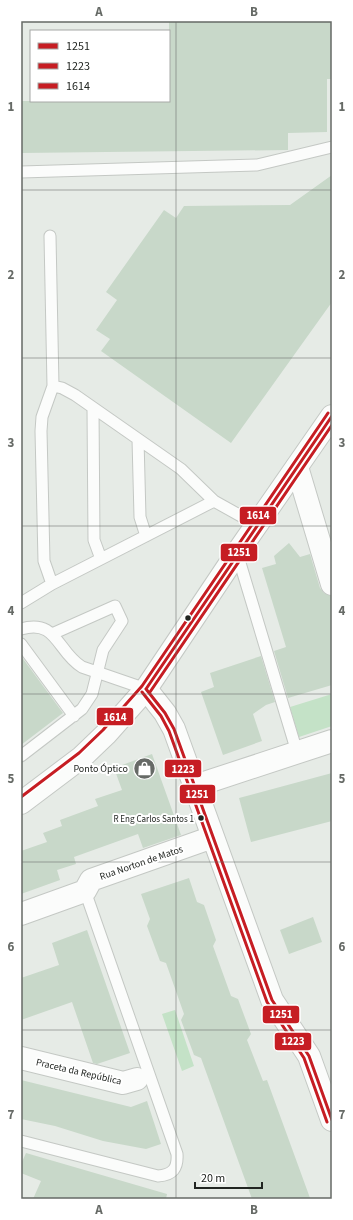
<svg xmlns="http://www.w3.org/2000/svg" width="353" height="1220" font-family="'Source Sans 3',sans-serif">
<style>
.green{fill:#c4e2c7}
.building{fill:#c8d8c9}
.lines{fill:none;stroke-linecap:round;stroke-linejoin:round}
.service-casing{stroke:#c4c8c4;stroke-width:13}
.minor-casing{stroke:#c4c8c4;stroke-width:24}
.tertiary-casing{stroke:#c4c8c4;stroke-width:24}
.service{stroke:#fbfcfb;stroke-width:11}
.minor{stroke:#fbfcfb;stroke-width:22}
.tertiary{stroke:#fbfcfb;stroke-width:22}
.bus-1-casing{stroke:#fff;stroke-width:6}
.bus-2-casing{stroke:#fff;stroke-width:6}
.bus-3-casing{stroke:#fff;stroke-width:6}
.bus-1{stroke:#c61d23;stroke-width:3}
.bus-2{stroke:#c61d23;stroke-width:3}
.bus-3{stroke:#c61d23;stroke-width:3}
.grid{fill:none;stroke:#666a66;stroke-width:1;stroke-opacity:0.55}
.bus-dot{fill:#212521;stroke:#fff;stroke-width:1.5}
.labels{text-anchor:middle;stroke-width:4;stroke-linejoin:round;paint-order:stroke}
.bus-label{font-size:9px;fill:#212521;stroke:#fff;text-anchor:end}
.poi-label{font-size:10px;fill:#212521;stroke:#fff;text-anchor:end}
.street-label{font-size:10px;fill:#212521;stroke:#fff}
.line-badge{stroke:#fff;stroke-width:1.5}
.badge-label{font-size:11px;text-anchor:middle;font-weight:bold;fill:#fff}
.neatline{fill:none;stroke:#666a66;stroke-width:1.5}
.grid-label{font-size:13px;text-anchor:middle;font-weight:bold;fill:#666a66}
</style>
<rect width="100%" height="100%" fill="#e6ebe6"/>
<path class="green" d="M332 694V726L299 737 290 707Z
M175 1010 194 1066 182 1071 162 1014Z"/>
<path class="building" d="M169 21H332V79H327V132L288 133V150L21 153V101H169Z
M332 175V302L231 443 101 351 110 339 96 330 117 300 106 292 164 210 176 218 184 206 290 205Z
M289 543 300 557 310 554 320 588 324 593 332 596V685L288 698 274 651 286 647 262 568 276 564 274 556Z
M21 656 63 713 21 745Z
M261 656 275 702 266 705 253 714 262 741 223 755 201 692 214 687 210 673Z
M152 754 181 835 143 848 138 834 74 857 76 864 57 870 60 880 21 894V851L47 842 43 833 62 826 60 820 98 806 95 799 122 790 114 768Z
M332 773V821L251 842 239 798Z
M189 878 197 902 204 905 216 940 213 946 231 996 238 999 251 1034 247 1040 263 1081 267 1080 310 1198 252 1199 201 1058 194 1055 181 1020 184 1014 166 963 160 961 147 926 150 919 141 894Z
M313 917 322 942 289 954 280 930Z
M87 930 130 1053 97 1064 93 1063 72 1002 21 1020V978L59 965 52 943Z
M21 1080 131 1107 147 1101 161 1144 146 1149 103 1141 55 1126 21 1119Z
M26 1153 167 1194 166 1199H33L41 1181 21 1173V1164Z"/>
<g class="lines">
<defs>
<path id="service" d="M21 172 257 165 332 147
M50 236 53 386 62 388 75 395 181 469 214 501
M93 408 94 540 101 559
M138 439 140 517 146 536
M237 553 297 752
M52 584 44 561 41 431 42 417 53 386
M21 603 52 584 214 501 257 525
M21 629C57 618 57 652 82 667L146 689
M21 644 74 716
M21 756 82 709 92 694 103 650 122 621 115 606 52 634
M21 1141 158 1176C173 1175 178 1168 177 1154L85 891"/>
<path id="minor" d="M297 467 332 584
M146 689 165 713 174 729 272 1000 309 1056 332 1120
M195 786 332 741
M21 914 85 891 91 880 213 837
M21 1058 123 1083 137 1079"/>
<path id="tertiary" d="M21 803 82 757 107 733 146 689 237 553 332 416"/>
</defs>
<use href="#service" class="service-casing"/>
<use href="#minor" class="minor-casing"/>
<use href="#tertiary" class="tertiary-casing"/>
<use href="#service" class="service"/>
<use href="#minor" class="minor"/>
<use href="#tertiary" class="tertiary"/>
<defs>
<path id="bus-1" d="M146 689 165 713 174 729 272 1000 309 1056 332 1120
M146 689 332 416"/>
<path id="bus-2" d="M142 692 161 716 169 731 267 1002 304 1058 327 1122
M150 692 332 425"/>
<path id="bus-3" d="M21 797 79 753 103 730 142 686 328 413"/>
</defs>
<use href="#bus-1" class="bus-1-casing"/>
<use href="#bus-2" class="bus-2-casing"/>
<use href="#bus-3" class="bus-3-casing"/>
<use href="#bus-1" class="bus-1"/>
<use href="#bus-2" class="bus-2"/>
<use href="#bus-3" class="bus-3"/>
</g>
<path class="grid" d="M176 21V1199M21 190H332M21 358H332M21 526H332M21 694H332M21 862H332M21 1030H332"/>
<defs>
<symbol id="shop-disc" viewBox="-11 -11 22 22"><circle r="9.5" fill="#666a66" stroke="#fff"/><path d="M-5-2.5h2.3a2.7 3.5 0 0 1 5.4 0H5L5.5 6h-11ZM-1.5-2.5h3a1.5 2.3 0 0 0-3 0Z" fill="#fff"/></symbol>
</defs>
<g fill-rule="evenodd">
<use href="#shop-disc" x="132" y="756" width="25" height="25"/>
</g>
<g class="bus-dot">
<circle cx="188" cy="618" r="3.5"/>
<circle cx="201" cy="818" r="3.5"/>
</g>
<g class="labels">
<g class="bus-label">
<text x="194" y="822">R Eng Carlos Santos 1</text>
</g>
<g class="poi-label">
<text x="128" y="772">Ponto Óptico</text>
</g>
<g class="street-label">
<text transform="translate(141 862) rotate(-19)" y="4">Rua Norton de Matos</text>
<text transform="translate(79 1071) rotate(13)" y="4">Praceta da República</text>
</g>
</g>
<g class="line-badge">
<rect x="239" y="506" width="38" height="19" rx="4" fill="#c61d23"/>
<rect x="220" y="543" width="38" height="19" rx="4" fill="#c61d23"/>
<rect x="96" y="707" width="38" height="19" rx="4" fill="#c61d23"/>
<rect x="164" y="759" width="38" height="19" rx="4" fill="#c61d23"/>
<rect x="179" y="784" width="37" height="20" rx="4" fill="#c61d23"/>
<rect x="262" y="1005" width="38" height="19" rx="4" fill="#c61d23"/>
<rect x="274" y="1032" width="38" height="19" rx="4" fill="#c61d23"/>
</g>
<g class="badge-label">
<text x="258" y="519">1614</text>
<text x="239" y="556">1251</text>
<text x="115" y="721">1614</text>
<text x="183" y="773">1223</text>
<text x="197" y="798">1251</text>
<text x="281" y="1018">1251</text>
<text x="293" y="1045">1223</text>
</g>
<rect width="353" height="1220" fill="none" stroke="#ffffff" stroke-width="44"/>
<rect x="30" y="30" width="140" height="72" fill="#ffffff" stroke="#a6a8a6"/>
<rect x="38" y="43" width="20" height="6" fill="#c61d23" stroke="#a6a8a6"/>
<text x="66" y="50" font-size="12" fill="#212521">1251</text>
<rect x="38" y="63" width="20" height="6" fill="#c61d23" stroke="#a6a8a6"/>
<text x="66" y="70" font-size="12" fill="#212521">1223</text>
<rect x="38" y="83" width="20" height="6" fill="#c61d23" stroke="#a6a8a6"/>
<text x="66" y="90" font-size="12" fill="#212521">1614</text>
<path d="M195 1182v6h67v-6" fill="none" stroke="#212521" stroke-width="2"/>
<text x="201" y="1182" font-size="12" fill="#212521" stroke="#ffffff" stroke-width="3" paint-order="stroke">20 m</text>
<rect x="22" y="22" width="309" height="1176" class="neatline"/>
<g class="grid-label">
<text x="99" y="16">A</text>
<text x="254" y="16">B</text>
<text x="11" y="111">1</text>
<text x="342" y="111">1</text>
<text x="11" y="279">2</text>
<text x="342" y="279">2</text>
<text x="11" y="447">3</text>
<text x="342" y="447">3</text>
<text x="11" y="615">4</text>
<text x="342" y="615">4</text>
<text x="11" y="783">5</text>
<text x="342" y="783">5</text>
<text x="11" y="951">6</text>
<text x="342" y="951">6</text>
<text x="11" y="1119">7</text>
<text x="342" y="1119">7</text>
<text x="99" y="1214">A</text>
<text x="254" y="1214">B</text>
</g>
</svg>
